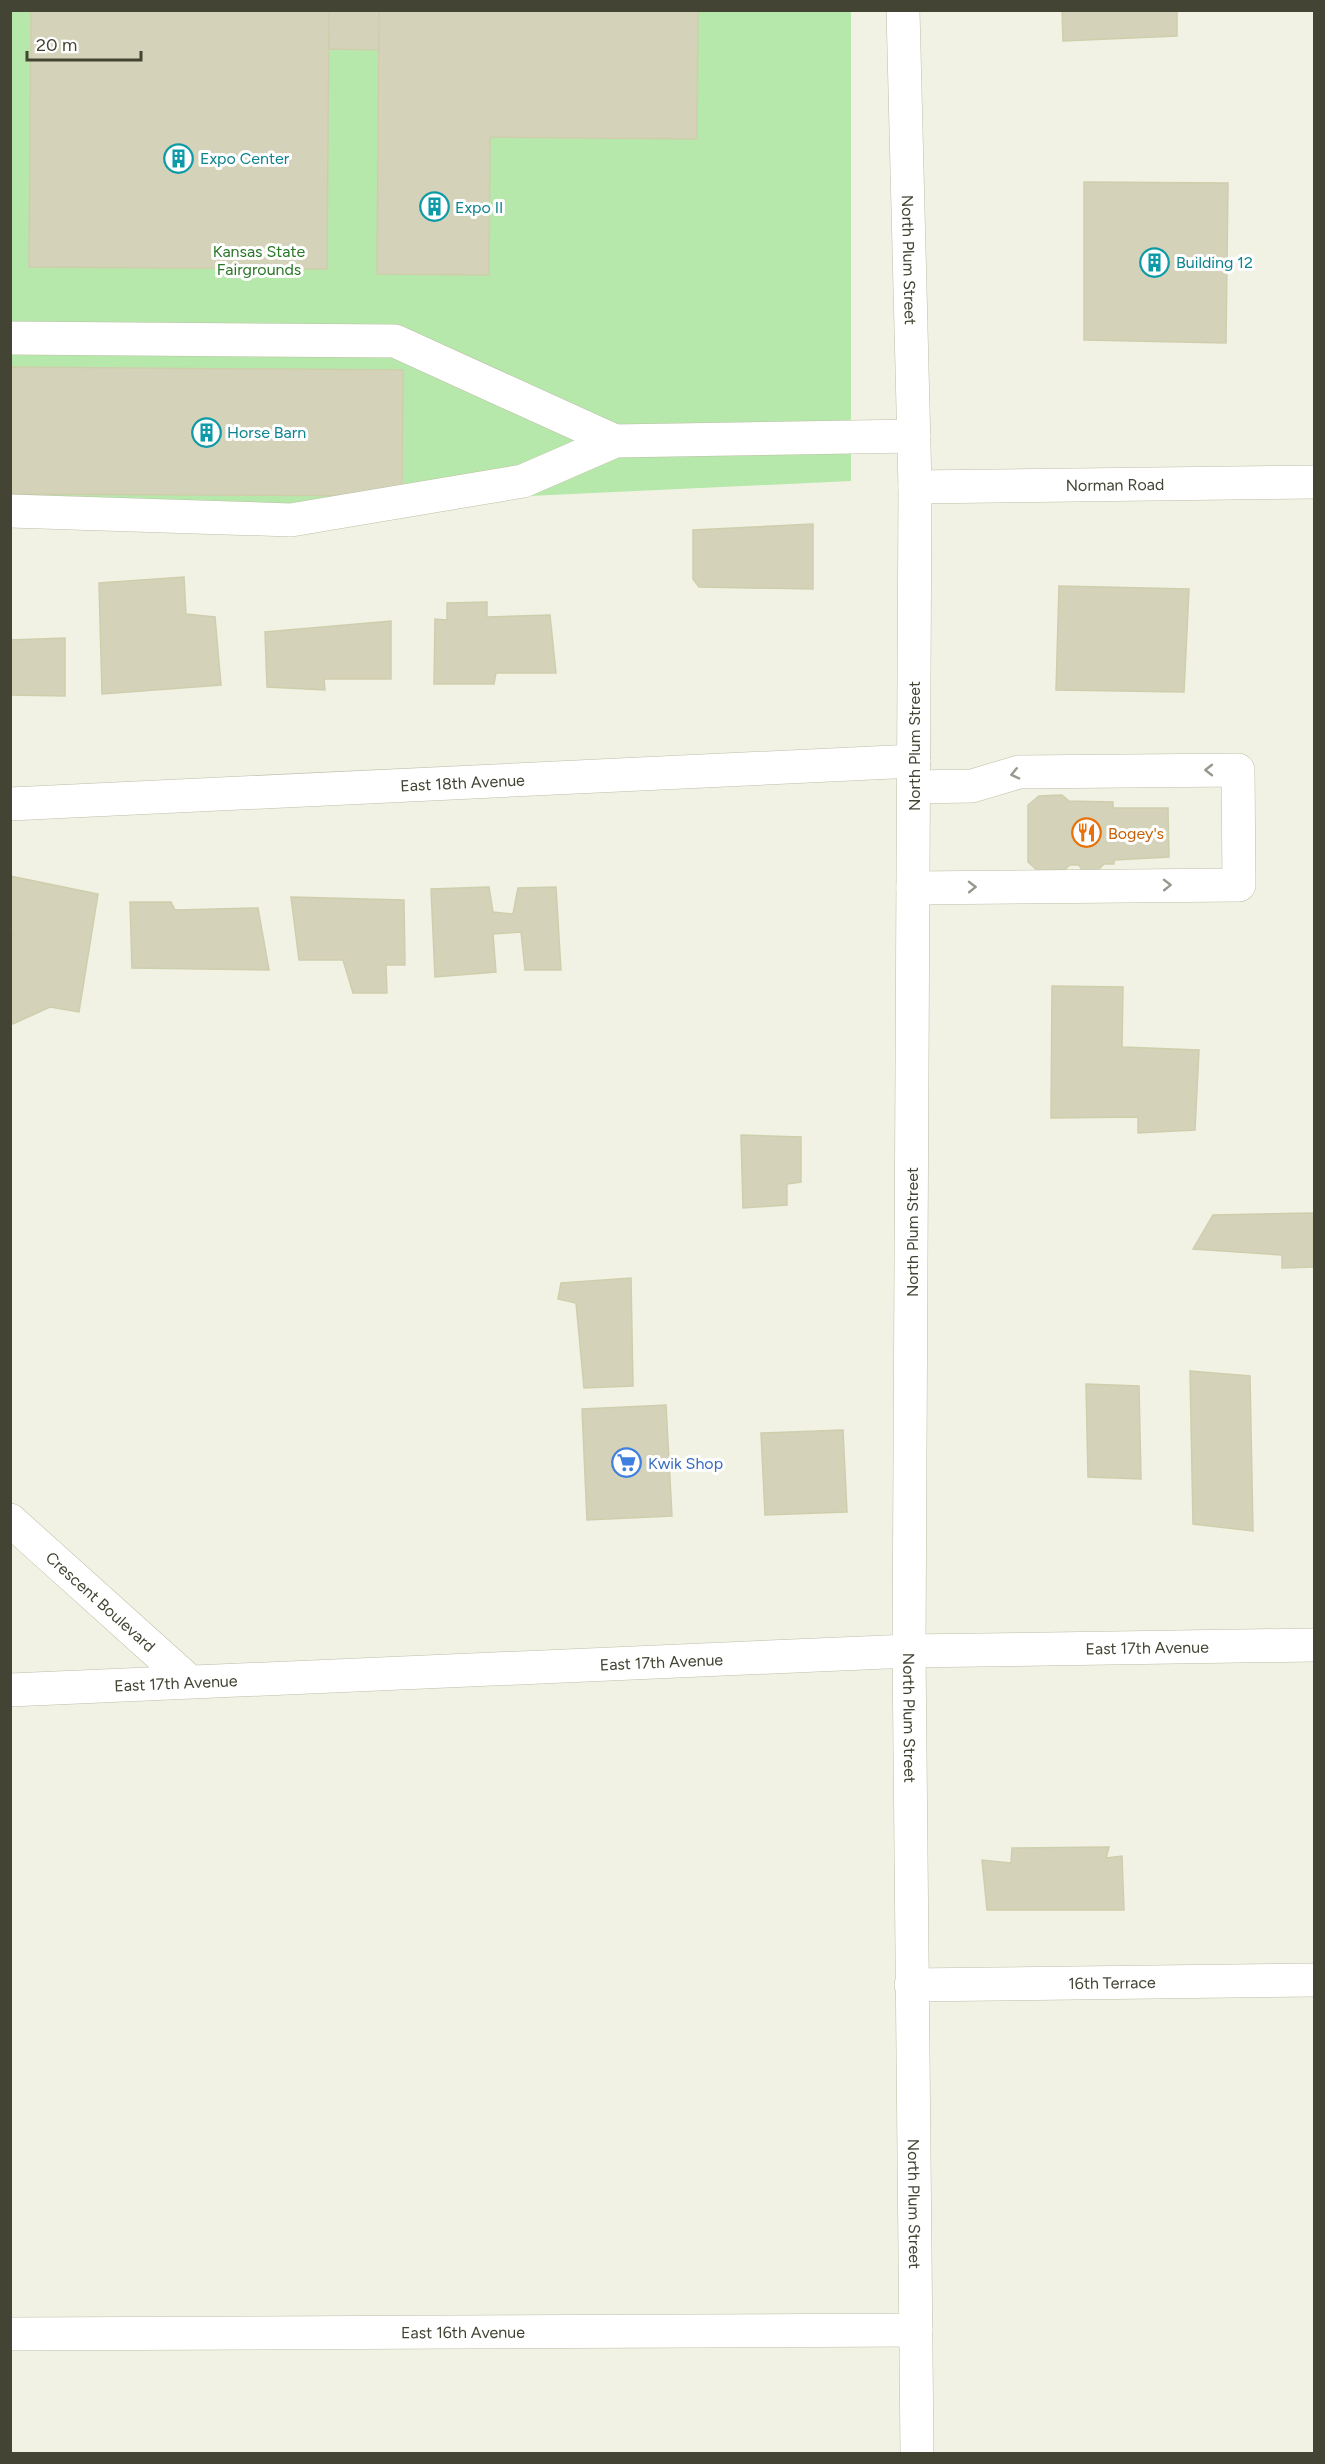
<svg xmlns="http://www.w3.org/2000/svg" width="1325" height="2464" font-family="Figtree,sans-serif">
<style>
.green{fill:#b7e8ab}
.building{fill:#d4d3b9;stroke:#cfceac;stroke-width:1.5}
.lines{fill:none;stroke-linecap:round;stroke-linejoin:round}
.minor-casing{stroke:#bdbea6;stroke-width:34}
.minor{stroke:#fff;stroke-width:33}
.oneway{stroke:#98988f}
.labels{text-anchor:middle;stroke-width:6;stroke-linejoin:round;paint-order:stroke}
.culture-label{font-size:16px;fill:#0d838f;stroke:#fff;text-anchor:start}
.park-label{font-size:16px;fill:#287626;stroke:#fff}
.street-label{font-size:16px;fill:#444434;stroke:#fff}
.food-label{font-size:16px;fill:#c56008;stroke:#fff;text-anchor:start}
.shop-label{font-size:16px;fill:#366cbe;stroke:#fff;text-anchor:start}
</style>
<rect width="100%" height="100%" fill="#f1f2e4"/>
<path class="green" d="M10 11H851V481L11 520Z"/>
<path class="building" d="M31 10H329L327 269 29 267Z
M329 10H379V50L329 49Z
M379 10H698L697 139 490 137 489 275 377 274Z
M1062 10H1177V36L1063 41Z
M1084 182 1228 183 1226 343 1084 340Z
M10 367 403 370 402 496 10 494Z
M813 524V589L699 587 693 579V530Z
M184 577 186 614 215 617 221 685 102 694 99 583Z
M1059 586 1189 589 1184 692 1056 690Z
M487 602V617L550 615 556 673H496L494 684H434L435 619 447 620V603Z
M391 621V679H324L325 690 267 687 265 632Z
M65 638V696L10 695V640Z
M1062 795 1069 801 1113 802V808H1168L1169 857 1114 860V864H1104L1098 870H1082L1079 865H1070L1063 871 1039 872 1028 862V805L1039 796Z
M10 876 98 894 79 1012 50 1007 13 1024 10 1022V939L14 934 10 933Z
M489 887 493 912 513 914 518 888 556 887 561 970H525L521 932 493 934 496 972 435 977 431 889Z
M291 897 404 900 405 965H386L387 993H353L343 960H299Z
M130 902H171L175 910 258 908 269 970 132 968Z
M1052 986 1123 987 1122 1047 1199 1050 1195 1130 1138 1133V1117L1051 1118Z
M741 1135 801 1137V1182L787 1184V1205L743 1208Z
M1314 1213V1267L1282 1268V1255L1193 1249 1213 1215Z
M631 1278 633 1386 584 1388 576 1303 558 1299 561 1283Z
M1190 1371 1250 1376 1253 1531 1193 1524Z
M1086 1384 1139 1386 1141 1479 1088 1477Z
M666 1405 672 1516 587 1520 582 1409Z
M843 1430 847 1512 765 1515 761 1433Z
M1109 1847 1106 1858 1122 1856 1124 1910H987L982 1860 1011 1863 1012 1848Z"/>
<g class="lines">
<defs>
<g id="minor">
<path id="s1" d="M903 10 915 487 909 1651 917 2454"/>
<path d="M10 338 395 341 615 441"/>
<path id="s2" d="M915 487 1314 482"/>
<path d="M10 511 291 520 523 481 615 441 914 436"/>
<path id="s3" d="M10 804 914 761"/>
<path d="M913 888 1239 885 1238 770 1019 772 972 786 914 787"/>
<path id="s4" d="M10 1520 189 1681"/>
<path id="s5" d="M10 1690 909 1651 1314 1645"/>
<path id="s6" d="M911 1985 1314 1980"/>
<path id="s7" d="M10 2334 916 2330"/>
</g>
</defs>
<use href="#minor" class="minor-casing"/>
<use href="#minor" class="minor"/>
</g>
<defs><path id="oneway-chevron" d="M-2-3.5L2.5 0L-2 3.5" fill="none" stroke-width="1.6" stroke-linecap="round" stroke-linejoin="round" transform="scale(1.5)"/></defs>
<g class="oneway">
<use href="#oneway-chevron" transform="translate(1209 770) rotate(180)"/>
<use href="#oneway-chevron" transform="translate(1015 774) rotate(167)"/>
<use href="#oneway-chevron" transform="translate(1167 885) rotate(-1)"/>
<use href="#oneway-chevron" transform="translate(972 887) rotate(-1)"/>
</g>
<defs>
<symbol id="building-ring" viewBox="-11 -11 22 22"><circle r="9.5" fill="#fff" stroke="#0f9aa8" stroke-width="1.5"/><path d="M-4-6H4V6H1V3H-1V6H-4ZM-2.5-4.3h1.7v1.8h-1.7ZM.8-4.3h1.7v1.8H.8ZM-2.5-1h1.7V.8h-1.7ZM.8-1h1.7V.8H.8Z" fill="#0f9aa8"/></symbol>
<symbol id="restaurant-ring" viewBox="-11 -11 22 22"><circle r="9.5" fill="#fff" stroke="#e8710a" stroke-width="1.5"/><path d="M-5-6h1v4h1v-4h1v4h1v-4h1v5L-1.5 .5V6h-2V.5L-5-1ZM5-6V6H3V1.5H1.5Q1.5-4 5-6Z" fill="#e8710a"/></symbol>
<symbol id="supermarket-ring" viewBox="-11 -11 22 22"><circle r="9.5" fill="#fff" stroke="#3f7fe0" stroke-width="1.5"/><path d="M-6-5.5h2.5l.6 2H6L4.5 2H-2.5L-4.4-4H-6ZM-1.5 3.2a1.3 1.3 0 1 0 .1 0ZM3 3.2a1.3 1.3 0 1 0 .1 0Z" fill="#3f7fe0"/></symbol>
</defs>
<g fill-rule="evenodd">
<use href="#building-ring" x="162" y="142" width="33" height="33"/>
<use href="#building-ring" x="418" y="190" width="33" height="33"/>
<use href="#building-ring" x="1138" y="246" width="33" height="33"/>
<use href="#building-ring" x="190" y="416" width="33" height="33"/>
<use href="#restaurant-ring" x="1070" y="816" width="33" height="33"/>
<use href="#supermarket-ring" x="610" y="1446" width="33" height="33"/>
</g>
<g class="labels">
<g class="culture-label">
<text x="200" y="164">Expo Center</text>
<text x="455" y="213">Expo II</text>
<text x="1176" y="268">Building 12</text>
<text x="227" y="438">Horse Barn</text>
</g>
<g class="park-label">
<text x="259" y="257">Kansas State<tspan x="259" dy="18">Fairgrounds</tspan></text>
</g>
<g class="street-label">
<text dy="6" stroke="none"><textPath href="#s1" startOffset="250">North Plum Street</textPath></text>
<text dy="6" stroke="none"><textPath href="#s2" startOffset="200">Norman Road</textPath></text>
<text transform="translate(914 746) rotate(-90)" y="6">North Plum Street</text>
<text dy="6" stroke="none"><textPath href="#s3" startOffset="453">East 18th Avenue</textPath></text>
<text transform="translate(912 1232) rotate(-90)" y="6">North Plum Street</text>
<text dy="6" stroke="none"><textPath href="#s4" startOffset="122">Crescent Boulevard</textPath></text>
<text dy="6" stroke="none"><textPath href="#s5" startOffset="1138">East 17th Avenue</textPath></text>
<text dy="6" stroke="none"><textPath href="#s5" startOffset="652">East 17th Avenue</textPath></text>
<text dy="6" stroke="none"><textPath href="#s5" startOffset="166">East 17th Avenue</textPath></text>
<text dy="6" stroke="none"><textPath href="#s1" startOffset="1708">North Plum Street</textPath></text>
<text dy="6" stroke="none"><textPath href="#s6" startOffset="201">16th Terrace</textPath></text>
<text dy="6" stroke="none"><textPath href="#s1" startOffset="2194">North Plum Street</textPath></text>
<text dy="6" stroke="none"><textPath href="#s7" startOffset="453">East 16th Avenue</textPath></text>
</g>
<g class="food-label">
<text x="1108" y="839">Bogey's</text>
</g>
<g class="shop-label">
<text x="648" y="1469">Kwik Shop</text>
</g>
</g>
<rect width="1325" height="2464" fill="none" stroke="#444434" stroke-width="24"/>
<path d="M27 51v9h114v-9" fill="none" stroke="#444434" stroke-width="3"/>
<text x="36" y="51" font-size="18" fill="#444434" stroke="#ffffff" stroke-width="4.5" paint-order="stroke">20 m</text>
</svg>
